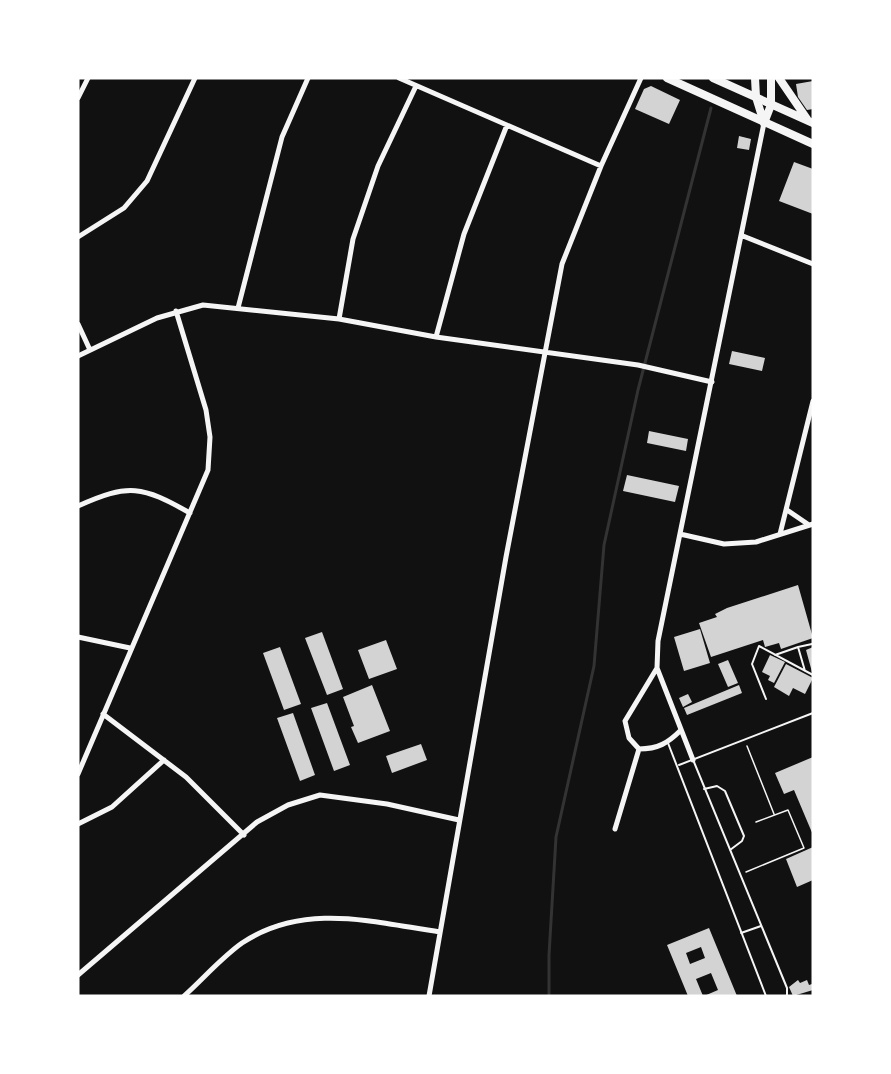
<svg xmlns="http://www.w3.org/2000/svg" width="891" height="1074" font-family="'Exo 2',sans-serif">
	<style>
		.lines { fill: none; stroke-linecap: round; stroke-linejoin: round }
		.stream { stroke: #333; stroke-width: 3 }
		.building { fill: #d3d3d3; fill-rule: evenodd }
		.path { stroke: #f5f5f5; stroke-width: 1.5 }
		.service { stroke: #f5f5f5; stroke-width: 2 }
		.minor { stroke: #f5f5f5; stroke-width: 5 }
		.secondary { stroke: #f5f5f5; stroke-width: 8 }
		.primary { stroke: #f5f5f5; stroke-width: 8 }
	</style>
	<rect width="100%" height="100%" fill="#111"/>
	<g class="lines">
		<path class="stream" d="M549,996V955L556,837L594,666L604,545L638,390L711,108"/>
	</g>
	<path class="building" d="M813,81V109L807,110L798,97L796,84Z
		M651,86L680,100L669,124L635,109L644,89Z
		M739,136L751,139L749,150L737,148Z
		M794,162L813,169V214L779,201Z
		M732,351L765,358L762,371L729,364Z
		M649,431L688,439L686,451L647,443Z
		M627,475L679,486L675,502L623,491Z
		M798,585L813,638L781,649L779,643L765,647L763,640L711,657L699,623L717,617L715,614L727,608Z
		M700,629L710,663L684,671L674,637Z
		M322,632L343,689L327,695L305,638Z
		M386,640L397,669L369,679L358,650Z
		M280,647L301,704L284,710L263,653Z
		M813,647V672H812L806,650Z
		M770,655L785,662L774,683L768,680L770,676L762,672Z
		M728,660L738,683L728,687L718,664Z
		M786,664L813,678L805,694L793,688L789,696L774,687Z
		M372,685L390,731L358,743L351,727L354,726L343,697Z
		M739,685L742,693L687,715L684,708Z
		M688,694L692,702L683,707L679,698Z
		M327,703L350,765L334,771L311,708Z
		M293,713L315,775L300,781L277,718Z
		M421,744L427,760L392,773L386,756Z
		M813,757V835L794,790L784,794L775,773Z
		M813,847V880L797,887L786,859Z
		M709,928L737,996H704L718,990L711,973L696,979L703,996H688L667,945ZM701,947L705,958L690,964L686,953Z
		M798,980L800,983L807,980L809,985L812,984L813,990L793,996L789,987Z"/>
	<g class="lines">
		<path class="path" d="M747,746L774,814
			M746,872L804,848L788,810L756,822"/>
		<path class="service" d="M775,655L798,647
			M805,671L798,647L812,644
			M766,699L752,664L759,646L813,675
			M668,743L766,996
			M694,762L787,988V996
			M679,765L813,713
			M704,789L717,786L725,791L744,836L742,841L730,850
			M741,933L761,926"/>
		<path class="minor" d="M399,78L601,166
			M78,98L88,78
			M743,236L813,264
			M78,237L124,208L147,181L195,78
			M238,308L282,137L308,78
			M339,319L353,239L378,166L416,86
			M78,324L90,350
			M436,337L464,234L507,125
			M78,356L157,318L203,305L339,319L436,337L638,365L712,382
			M78,506C129,483 142,486 190,513
			M787,510L809,525
			M680,534L724,544L756,542L813,524
			M780,534L813,401
			M78,637L130,648
			M657,668L625,721L629,738L639,749C658,749 668,743 681,730
			M103,714L186,777L244,835
			M693,760L657,668L658,641L764,123
			M78,774L208,470L210,437L206,410L176,311
			M78,824L112,807L164,760
			M615,829L639,749
			M78,975L257,822L288,805L320,795L387,804L459,820
			M184,996C203,979 221,958 242,943C304,902 372,922 440,932
			M429,996L506,557L562,264L601,166L641,78"/>
		<path class="secondary" d="M755,78L756,97L764,123
			M764,123L771,105V78"/>
		<path class="primary" d="M667,78L813,144
			M713,78L813,123
			M779,78L807,119"/>
	</g>
	<rect width="891" height="1074" fill="none" stroke="#ffffff" stroke-width="159"/>
</svg>
